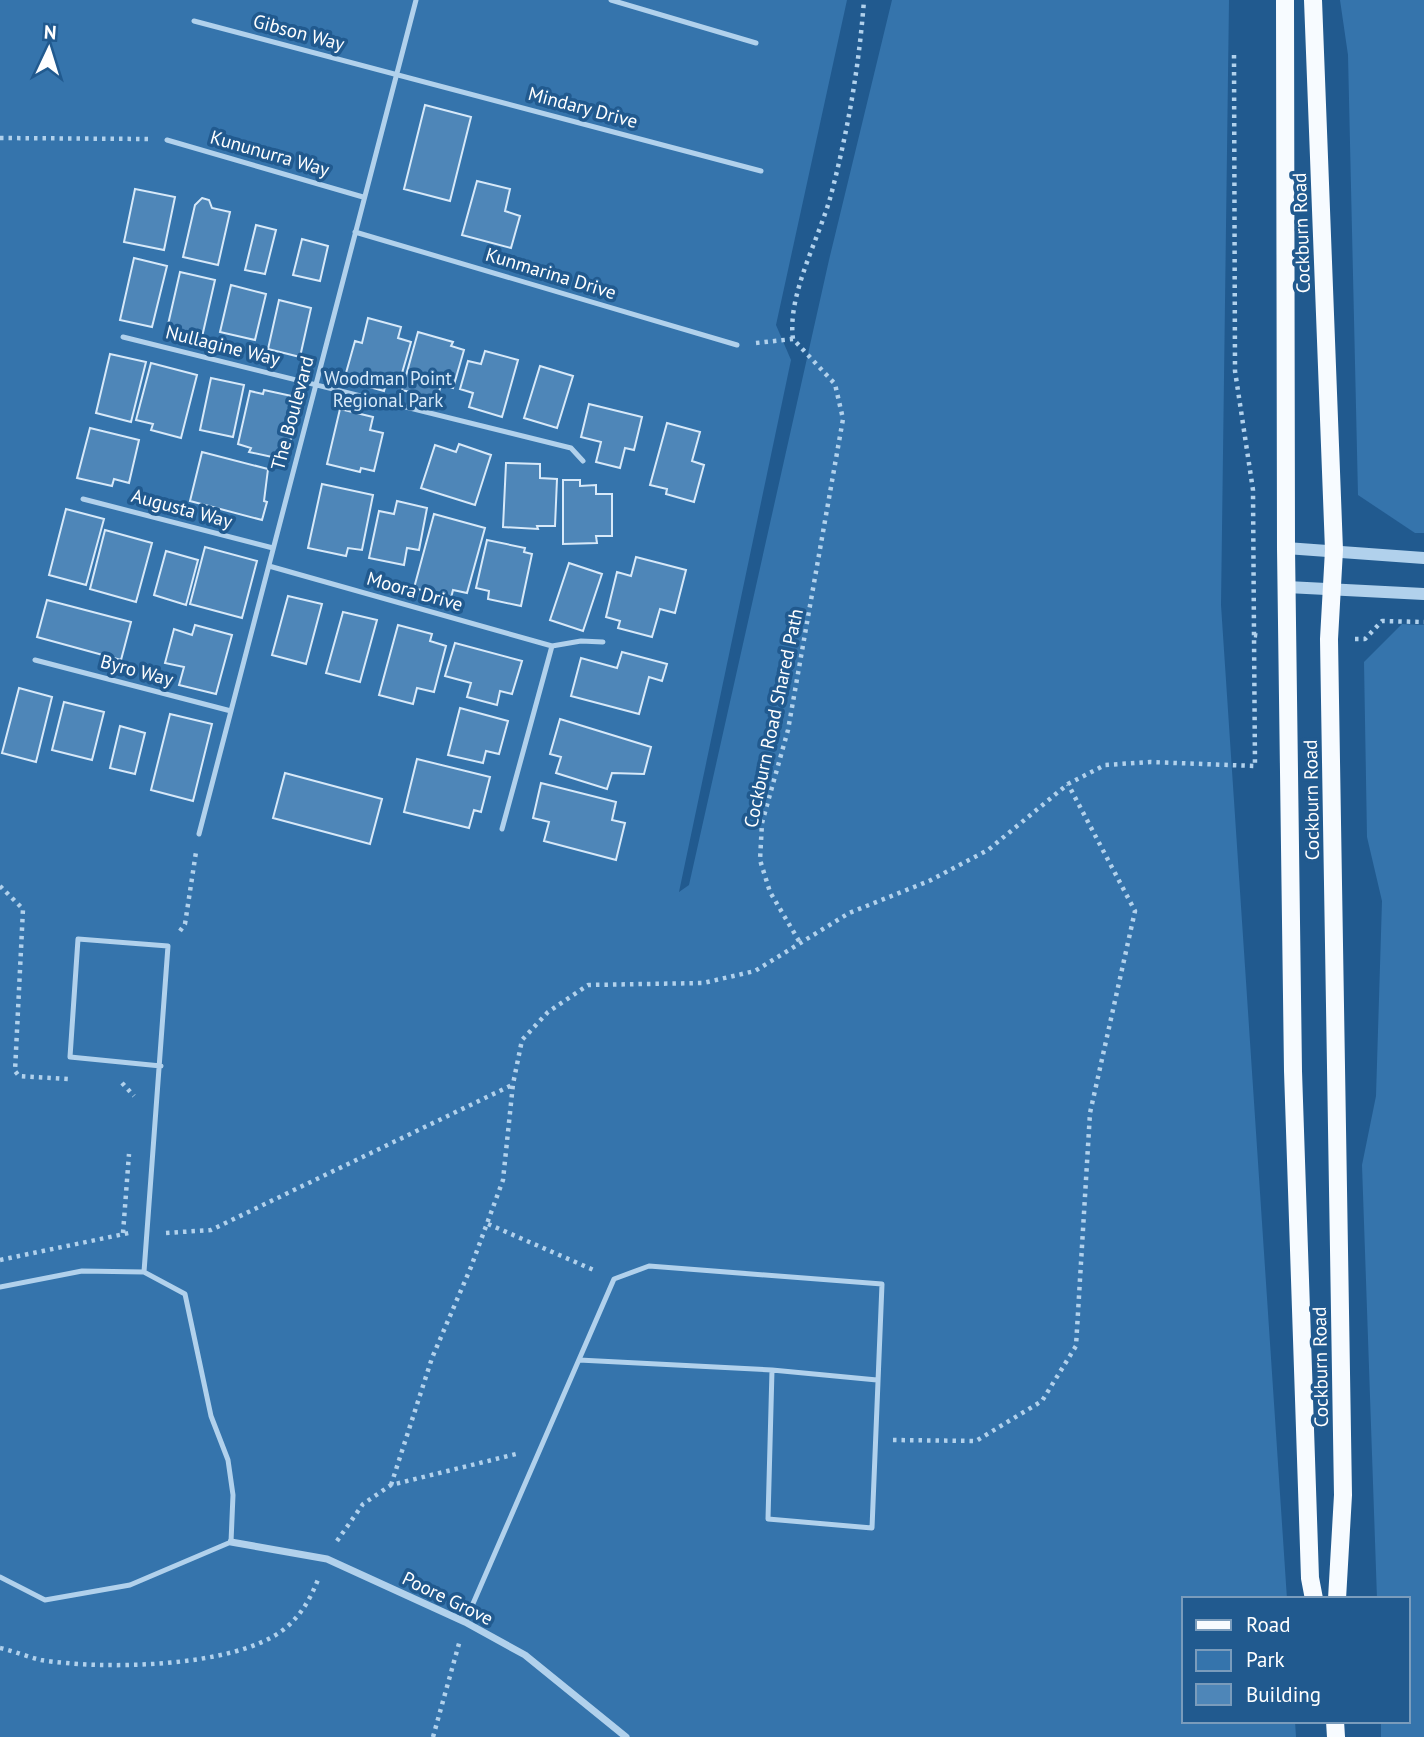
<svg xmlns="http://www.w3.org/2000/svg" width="1424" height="1737" font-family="'PT Sans',sans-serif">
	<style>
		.green { fill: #3574ac }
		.building { fill: #4e86b8; stroke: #d7e9f9; stroke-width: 2 }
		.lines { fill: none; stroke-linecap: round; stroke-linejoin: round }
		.path { stroke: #b1d1ec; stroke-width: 4.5; stroke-dasharray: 3.5 5; stroke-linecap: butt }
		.service { stroke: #b1d1ec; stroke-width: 5 }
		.minor { stroke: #b1d1ec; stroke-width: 7 }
		.tertiary { stroke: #b1d1ec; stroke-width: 12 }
		.primary { stroke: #f7fbff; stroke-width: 18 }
		.labels { text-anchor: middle; stroke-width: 7; stroke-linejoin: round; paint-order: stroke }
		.street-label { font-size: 19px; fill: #fff; stroke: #215a8f }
		.park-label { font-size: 19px; fill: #d7e9f9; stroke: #215a8f }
	</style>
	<rect width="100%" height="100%" fill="#215a8f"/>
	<path class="green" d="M0,0H847L776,325L791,360L679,892L689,885L829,260L892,0H1229L1221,605L1287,1599H1184V1721H1295L1296,1737H0Z
		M1340,0H1424V533H1415L1358,495L1348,55Z
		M1402,624L1424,625V1737H1381V1721H1408V1599H1377L1362,1165L1376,1096L1382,901L1367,837L1364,662Z"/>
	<path class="building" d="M425,105L471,117L450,201L404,189Z
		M477,181L510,189L505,211L520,216L511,248L462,235Z
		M135,189L175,197L164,250L124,242Z
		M202,198L209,200L212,208L230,212L218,265L183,257L195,205Z
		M256,225L276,230L265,274L245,270Z
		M302,239L328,246L320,281L293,275Z
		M134,258L167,266L152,327L120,320Z
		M180,272L215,280L202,337L167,329Z
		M231,285L266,294L255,340L220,332Z
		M279,300L311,308L300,357L268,349Z
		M368,318L401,327L398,338L411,342L398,387L386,383L384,391L344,380L355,341L362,343Z
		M418,332L453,342L451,346L464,350L453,388L441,385L437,399L402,390Z
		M485,351L518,360L502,417L469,407L473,393L460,389L468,361L481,364Z
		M110,354L146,362L131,422L96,413Z
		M151,363L197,375L181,438L151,430L153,424L136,420Z
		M540,366L573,376L557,428L524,418Z
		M211,378L244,385L233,437L200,430Z
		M264,390L301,398L286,460L249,452L251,448L238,444L250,391L263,394Z
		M589,404L642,417L634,450L625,448L620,468L596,462L601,442L581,437Z
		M340,409L373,417L370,430L383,433L374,471L361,468L360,472L327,464Z
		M667,423L700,432L692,461L704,465L694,502L666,494L667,489L650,485Z
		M90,428L139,440L129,483L114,479L112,486L77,478Z
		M459,444L491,455L475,505L421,488L435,445L456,452Z
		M202,452L268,469L264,501L267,502L262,520L190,501Z
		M506,463L540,464V478L557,479L555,526H537L538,529L503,527Z
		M563,480H580V486L596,485V494H612V536H596L597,543L563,544Z
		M322,484L373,495L362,550L348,548L346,556L308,548Z
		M397,501L427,508L419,550L407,548L404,565L369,558L379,511L394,514Z
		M66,509L104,519L86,585L49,575Z
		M434,514L485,528L467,593L453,590L451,598L414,588Z
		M105,530L152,543L136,602L90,589Z
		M487,540L525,548L524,552L532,554L521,606L488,599L489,591L476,588Z
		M205,547L257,561L242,618L190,604Z
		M166,551L198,560L186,605L154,595Z
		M636,557L686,570L675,613L660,609L652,637L618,628L620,621L606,617L617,572L631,576Z
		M569,563L602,574L583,631L550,620Z
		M288,596L322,604L306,664L272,655Z
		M47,600L131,622L121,660L37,637Z
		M343,612L377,620L360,682L326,673Z
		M195,625L232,635L216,694L179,685L184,667L165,663L174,629L192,635Z
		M398,625L432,634L430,641L446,646L434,692L417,688L413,704L379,695Z
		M455,643L522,661L512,694L500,691L497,705L467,697L471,683L445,676Z
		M622,652L667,664L662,681L649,677L639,714L571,696L581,658L617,668Z
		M19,688L52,697L36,762L2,753Z
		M64,702L104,712L92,760L52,750Z
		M460,708L508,721L499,754L486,751L483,763L448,755Z
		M170,714L212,724L193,801L151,790Z
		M560,719L651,747L644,774L612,773L607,789L556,773L561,757L550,754Z
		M120,726L145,733L135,774L110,768Z
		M417,759L490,777L481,812L474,810L469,828L404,812Z
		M285,773L382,799L370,844L273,818Z
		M541,783L616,802L612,820L625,823L616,860L544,841L549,822L533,818Z"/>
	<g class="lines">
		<path class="path" d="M1234,55L1235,371L1253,490L1254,635
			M0,138L149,139
			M756,343L793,339
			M1355,639H1365L1382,621L1424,622
			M0,886L23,909L15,1071L19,1076L68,1079
			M180,931L185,924L196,852
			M799,941L770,892L760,860L762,823L788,730L843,419L835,384L793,339C787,295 819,239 831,195C848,130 859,67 864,0
			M122,1083L134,1096
			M488,1224L596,1271
			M123,1233L129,1154
			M166,1233L211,1230L512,1085
			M0,1260L129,1233
			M893,1440L976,1441L1042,1401L1076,1346L1090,1113L1135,911L1068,784
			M391,1485L432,1358L471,1267L503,1180L513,1084L522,1040L548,1012L588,985L703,983L755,971L849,913L929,881L988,850L1068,784L1105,765L1150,762L1255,766L1254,635L1262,636
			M337,1541L363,1504L391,1485L516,1454
			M0,1648C14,1651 28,1657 41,1660C102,1670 233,1668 283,1630C301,1616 311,1598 319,1577
			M433,1737L460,1640"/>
		<path class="service" d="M611,0L756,43
			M194,21L761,171
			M167,140L363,197
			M355,232L737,345
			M123,337L571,448L583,461
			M83,499L273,548
			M269,566L552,646L502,829
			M552,646L581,641L603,642
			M35,660L231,711
			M199,834L416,0
			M144,1272L168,946L78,939L70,1057L161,1066
			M0,1287L82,1271L144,1272L185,1294L211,1416L228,1460L233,1495L231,1542L130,1585L45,1600L0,1577
			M772,1370L877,1380
			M465,1622L614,1279L649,1266L882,1284L872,1528L768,1519L772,1370L579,1360"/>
		<path class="minor" d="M231,1542L327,1559L465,1622L525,1655L626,1737"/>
		<path class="tertiary" d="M1286,548L1424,558
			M1287,587L1424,594"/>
		<path class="primary" d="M1285,0L1286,548L1293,1071L1310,1578L1314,1599
			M1313,0L1334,550L1329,639L1343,1495L1337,1599
			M1335,1721L1336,1737"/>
	</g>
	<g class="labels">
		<g class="street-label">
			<text transform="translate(299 32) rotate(15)" y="7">Gibson Way</text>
			<text transform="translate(583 107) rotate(15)" y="7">Mindary Drive</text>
			<text transform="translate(270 153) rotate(16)" y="7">Kununurra Way</text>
			<text transform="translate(1301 233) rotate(-92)" y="7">Cockburn Road</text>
			<text transform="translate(551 273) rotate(17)" y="7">Kunmarina Drive</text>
			<text transform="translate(223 345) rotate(14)" y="7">Nullagine Way</text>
			<text transform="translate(292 413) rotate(-75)" y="7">The Boulevard</text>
			<text transform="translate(182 508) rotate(15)" y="7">Augusta Way</text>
			<text transform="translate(415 591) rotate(16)" y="7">Moora Drive</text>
			<text transform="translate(137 670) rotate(15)" y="7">Byro Way</text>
			<text transform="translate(773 718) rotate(-78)" y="7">Cockburn Road Shared Path</text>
			<text transform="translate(1311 800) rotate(-91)" y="7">Cockburn Road</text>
			<text transform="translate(1320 1367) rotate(-91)" y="7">Cockburn Road</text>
			<text transform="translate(448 1598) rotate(26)" y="7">Poore Grove</text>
		</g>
		<g class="park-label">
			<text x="388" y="385">Woodman Point<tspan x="388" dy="22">Regional Park</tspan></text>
		</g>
	</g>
	<rect x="1182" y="1597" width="228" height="126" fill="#215a8f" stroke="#7a9cbc" stroke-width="2"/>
	<rect x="1196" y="1620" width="35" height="10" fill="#f7fbff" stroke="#7a9cbc" stroke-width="2"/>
	<text x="1246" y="1632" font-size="21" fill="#ffffff">Road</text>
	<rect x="1196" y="1650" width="35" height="21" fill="#3574ac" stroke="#7a9cbc" stroke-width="2"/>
	<text x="1246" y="1667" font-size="21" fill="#ffffff">Park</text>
	<rect x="1196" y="1684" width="35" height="21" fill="#4e86b8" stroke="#7a9cbc" stroke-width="2"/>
	<text x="1246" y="1702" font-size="21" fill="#ffffff">Building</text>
	<g transform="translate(49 49) rotate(4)" stroke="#215a8f" stroke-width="5" paint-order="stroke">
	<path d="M0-5L12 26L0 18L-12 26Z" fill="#ffffff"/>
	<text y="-10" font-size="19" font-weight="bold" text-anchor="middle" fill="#ffffff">N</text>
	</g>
</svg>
